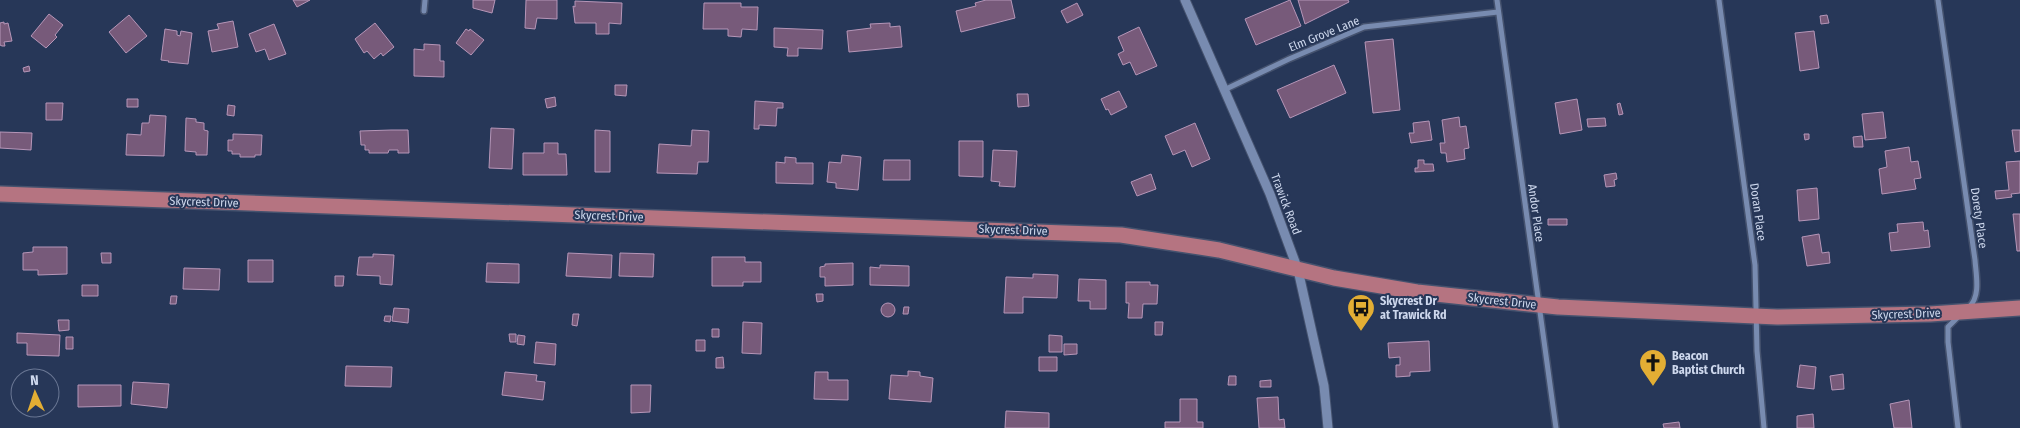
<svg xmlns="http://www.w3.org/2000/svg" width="2020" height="428" font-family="'Fira Sans Condensed',sans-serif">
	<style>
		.building { fill: #775a7a; stroke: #b696b8 }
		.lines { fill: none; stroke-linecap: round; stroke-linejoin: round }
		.minor-casing { stroke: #45526e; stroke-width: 8 }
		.tertiary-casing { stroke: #45526e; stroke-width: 11 }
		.primary-casing { stroke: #45526e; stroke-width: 18 }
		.minor { stroke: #788bb0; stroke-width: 5 }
		.tertiary { stroke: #788bb0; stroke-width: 9 }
		.primary { stroke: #b57481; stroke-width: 15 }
		.labels { text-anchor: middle; stroke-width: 4; stroke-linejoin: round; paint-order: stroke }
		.street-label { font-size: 12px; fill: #ced8ed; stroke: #273758 }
		.poi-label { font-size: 12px; font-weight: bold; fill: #ced8ed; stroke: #273758; text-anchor: start }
	</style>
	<rect width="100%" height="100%" fill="#273758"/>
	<path class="building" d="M293,0H310L297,7Z
		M473,0H495L492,13L473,8Z
		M526,0H557V19L537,18L535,29L525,28Z
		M986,0H1011L1015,18L961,32L956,11L976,6L975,3Z
		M1290,0L1301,26L1256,45L1245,19Z
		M1298,0H1348L1349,2L1305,24Z
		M575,1L622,3L621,24L609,23V34H596V23H575L573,6L575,7Z
		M704,3H741V7H758L757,30L742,29L741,37L728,36V29H703Z
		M1077,3L1083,15L1067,23L1061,11Z
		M49,14L63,25L55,35L57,37L46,48L31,36Z
		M129,15L147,36L126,53L109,32Z
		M1827,15L1829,23L1821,24L1820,16Z
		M233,21L238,47L212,52L208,31L219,29L217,24Z
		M4,22V24L8,23L12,41L4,42L5,46H2L0,45V23Z
		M375,23L394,47L383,56L381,53L374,59L367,51L364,53L355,39Z
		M890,23V27L900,26L902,47L849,52L847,31L871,28L870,24Z
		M274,24L286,54L269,60L265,49L256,52L249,34Z
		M1139,27L1157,66L1136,75L1130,62L1123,65L1118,54L1124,51L1118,37Z
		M774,28L823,30L822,49L798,48V56H787L788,48L774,47Z
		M165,29L177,31V35L180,36L181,31L192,33L188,64L168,62L169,61L161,60Z
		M466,29L469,31L470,29L484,40L471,55L456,43Z
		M1814,31L1819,68L1800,71L1795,33Z
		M1393,39L1400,110L1373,113L1365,42Z
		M424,44L440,45V61H444V77L414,76V49L424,50Z
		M1334,65L1346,93L1290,118L1277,90Z
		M29,66L30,71L24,72L23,68Z
		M615,85H627L626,96L615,95Z
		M1119,91L1127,107L1111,115L1108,109L1106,110L1101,99Z
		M1017,94H1028L1029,106L1018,107Z
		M555,97L556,106L547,108L545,99Z
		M127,99H138V107H127Z
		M1577,99L1582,130L1560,134L1555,103Z
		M755,101L783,103V108H777L776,126L759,125V129H754Z
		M46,103H63L62,120H46Z
		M1620,103L1623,114L1619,115L1617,104Z
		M228,105L235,106L234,116L227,115Z
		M1883,112L1886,138L1865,140L1862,114Z
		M150,115L166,116L164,156L126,155L127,134L141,135L142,123H149Z
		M1459,117L1460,127L1466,126L1469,148L1464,149L1465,159L1447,162L1446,153H1441L1440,143H1445L1442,120Z
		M186,118L196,119V122L204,123V130L208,131L207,155H196V152L185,151Z
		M1605,118L1606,126L1588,127L1587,119Z
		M1429,121L1432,140L1411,143L1409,133H1414L1413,123Z
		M1195,123L1210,159L1192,167L1185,150L1173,155L1165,136Z
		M491,128L514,129L512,169L489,168Z
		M391,130H408L409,153H398V150H389L388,153H369V150H365V145H361L360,131Z
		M595,130L610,131V172H595Z
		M692,130L709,131L708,162H698L697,174L657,173L659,144L691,146Z
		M2012,130H2020V151L2015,152Z
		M0,132L32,133L31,150L0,148Z
		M233,134L262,135L261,155H255V157H240V154H232V151H228V140H233Z
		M1804,134H1809V139L1805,140Z
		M1862,136L1863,147H1854L1853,137Z
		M959,141H983V177L959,176Z
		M544,143H558V154H566L567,175H523V153H544Z
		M1909,147L1911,162L1918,161L1921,178L1914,179L1916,189L1882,194L1879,169L1887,167L1885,151Z
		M993,150L1017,151L1015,187L999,186L1000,182L991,181Z
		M842,155L861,157L858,190L836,188V183L827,182L829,162L841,163Z
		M785,157L796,158V163H813V184L776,183V162L785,163Z
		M884,160H910V180H883Z
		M1418,160H1424V164H1433L1434,171L1415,172V168H1418Z
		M2020,161V193L2011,194L2012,197L1996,199L1995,191L2009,190L2006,162Z
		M1616,173L1617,179L1614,180L1615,186L1606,187L1604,175Z
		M1151,174L1156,189L1137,196L1131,182Z
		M1817,188L1819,219L1799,221L1797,190Z
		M2013,214H2020V251H2017Z
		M1548,219H1567V225H1548Z
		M1923,222L1924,231L1928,230L1930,247L1891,251L1889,233L1898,232L1897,224Z
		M1819,234L1822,253L1829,252L1830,263L1807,266L1802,237Z
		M33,247H67V274L38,275V270H23V253L33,252Z
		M101,253H111V263H102Z
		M568,253L612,255L611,278L566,276Z
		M620,253L654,254L653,277L619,276Z
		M373,254L394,255L392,285L380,284V276L357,275L359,257H373Z
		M712,257H745V262H761V282H743V286H712Z
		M248,260H273V282H248Z
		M487,263L519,264V283L486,282Z
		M853,263V285L825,286V277H820V267L825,266V264Z
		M880,265L909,266V286L870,285V267L880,268Z
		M184,268L220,269L219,290L183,289Z
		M1033,274L1058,275L1057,298L1023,297V313H1004L1006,277L1033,278Z
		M335,276H344L343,286H335Z
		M1079,279L1106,280V309H1090V301H1078Z
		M1126,282H1150V285H1158L1157,304H1143L1142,318H1128L1129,303H1126Z
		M82,285H98V296H82Z
		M816,294H823V301L817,302Z
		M171,296H177L176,304H170Z
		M881 310a7 7 0 1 1 14 0a7 7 0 1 1-14 0Z
		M904,307H909L908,314H903Z
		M394,308L409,309L408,323L392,321Z
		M573,314H579L577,326L572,325Z
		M385,316H391L390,322L384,321Z
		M58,320H69V330L59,331Z
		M743,322L762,323L761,354L742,353Z
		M1155,322H1163L1162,335H1155Z
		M712,329H719V337H712Z
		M17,333L60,335L59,356L27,355V343H17Z
		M509,334H516V342H510Z
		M518,335L525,336L524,345L517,344Z
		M1049,335L1062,336V352H1049Z
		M66,337H73V349H66Z
		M696,340H705V351H696Z
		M1429,341L1430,371L1410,372V376L1396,377V365H1400V357L1389,358L1388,343Z
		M536,342L556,344L555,365L534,363Z
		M1064,344H1077V354L1064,355Z
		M723,357L724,368H716V358Z
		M1039,357H1057V371H1039Z
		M1800,365L1816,367L1814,389L1797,387Z
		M346,366L392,367L391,387L345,386Z
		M908,371L920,372V376L933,378L931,402L889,399L891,375L908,376Z
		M505,372L537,375L536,381L545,382L543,400L502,395Z
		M815,372H828V380H848V400L814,399Z
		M1843,374L1844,389L1832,390L1830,376Z
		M1229,376H1236V385H1228Z
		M1271,380V387H1260V381Z
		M133,382L169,384L167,408L131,404Z
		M78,385H121V406L78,407Z
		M631,385H651L650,412L631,413Z
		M1278,397L1279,420L1284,419L1285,428H1259L1257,398Z
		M1180,399H1197V422H1203V428H1165V422H1180Z
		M1909,400L1912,428H1894L1890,404Z
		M1006,411L1049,413V428H1005Z
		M1813,414L1814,428H1797V416Z
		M1679,422L1680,428H1664L1663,424Z"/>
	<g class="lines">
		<defs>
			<path id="minor" d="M1497,0L1556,428
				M1719,0L1755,265L1757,351L1764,428
				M1938,0L1975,260C1976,275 1981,296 1969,307
				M424,11L425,0
				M1224,90L1289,59L1364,27L1498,12
				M1958,428L1948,342V327L1959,316"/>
			<path id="tertiary" d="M1185,0L1270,194L1298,270L1324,386L1328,428"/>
			<path id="primary" d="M0,194L1121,235L1219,250L1334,278L1417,292L1558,307L1777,317L1930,314L2020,308"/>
		</defs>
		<use href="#minor" class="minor-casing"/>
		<use href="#tertiary" class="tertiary-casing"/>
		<use href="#primary" class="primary-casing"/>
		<use href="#minor" class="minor"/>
		<use href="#tertiary" class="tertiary"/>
		<use href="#primary" class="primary"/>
	</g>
	<defs>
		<symbol id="bus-pin" viewBox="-11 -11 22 30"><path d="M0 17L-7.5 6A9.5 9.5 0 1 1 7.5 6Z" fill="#e3ae34" stroke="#273758"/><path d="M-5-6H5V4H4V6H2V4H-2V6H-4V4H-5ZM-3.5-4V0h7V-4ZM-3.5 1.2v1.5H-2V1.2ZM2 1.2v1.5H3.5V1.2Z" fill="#111"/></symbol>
		<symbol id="church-pin" viewBox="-11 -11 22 30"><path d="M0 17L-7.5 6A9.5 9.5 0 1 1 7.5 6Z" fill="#e3ae34" stroke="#273758"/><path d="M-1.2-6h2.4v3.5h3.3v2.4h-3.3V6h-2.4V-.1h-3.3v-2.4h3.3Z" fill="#111"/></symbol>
	</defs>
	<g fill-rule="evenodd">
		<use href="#bus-pin" x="1345" y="292" width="32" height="43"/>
		<use href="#church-pin" x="1637" y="347" width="32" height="43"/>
	</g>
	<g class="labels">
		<g class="street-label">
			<text transform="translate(1324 34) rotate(-22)" y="4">Elm Grove Lane</text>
			<text transform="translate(204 202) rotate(2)" y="4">Skycrest Drive</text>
			<text transform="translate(1286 204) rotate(69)" y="4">Trawick Road</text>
			<text transform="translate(1758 212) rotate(82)" y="4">Doran Place</text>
			<text transform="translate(1536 213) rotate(82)" y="4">Andor Place</text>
			<text transform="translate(609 216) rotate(2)" y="4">Skycrest Drive</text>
			<text transform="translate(1979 218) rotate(82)" y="4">Dorety Place</text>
			<text transform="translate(1013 230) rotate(2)" y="4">Skycrest Drive</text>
			<text transform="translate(1502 301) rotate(6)" y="4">Skycrest Drive</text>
			<text transform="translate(1906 314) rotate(-2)" y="4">Skycrest Drive</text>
		</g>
		<g class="poi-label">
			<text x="1380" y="305">Skycrest Dr<tspan x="1380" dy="14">at Trawick Rd</tspan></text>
			<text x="1672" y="360">Beacon<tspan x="1672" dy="14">Baptist Church</tspan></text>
		</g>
	</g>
	<g transform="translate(35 393) rotate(357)"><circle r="24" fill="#273758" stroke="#6a7794"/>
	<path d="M0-4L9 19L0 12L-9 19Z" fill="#e3ae34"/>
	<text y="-8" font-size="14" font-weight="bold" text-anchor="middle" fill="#ced8ed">N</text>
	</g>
</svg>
